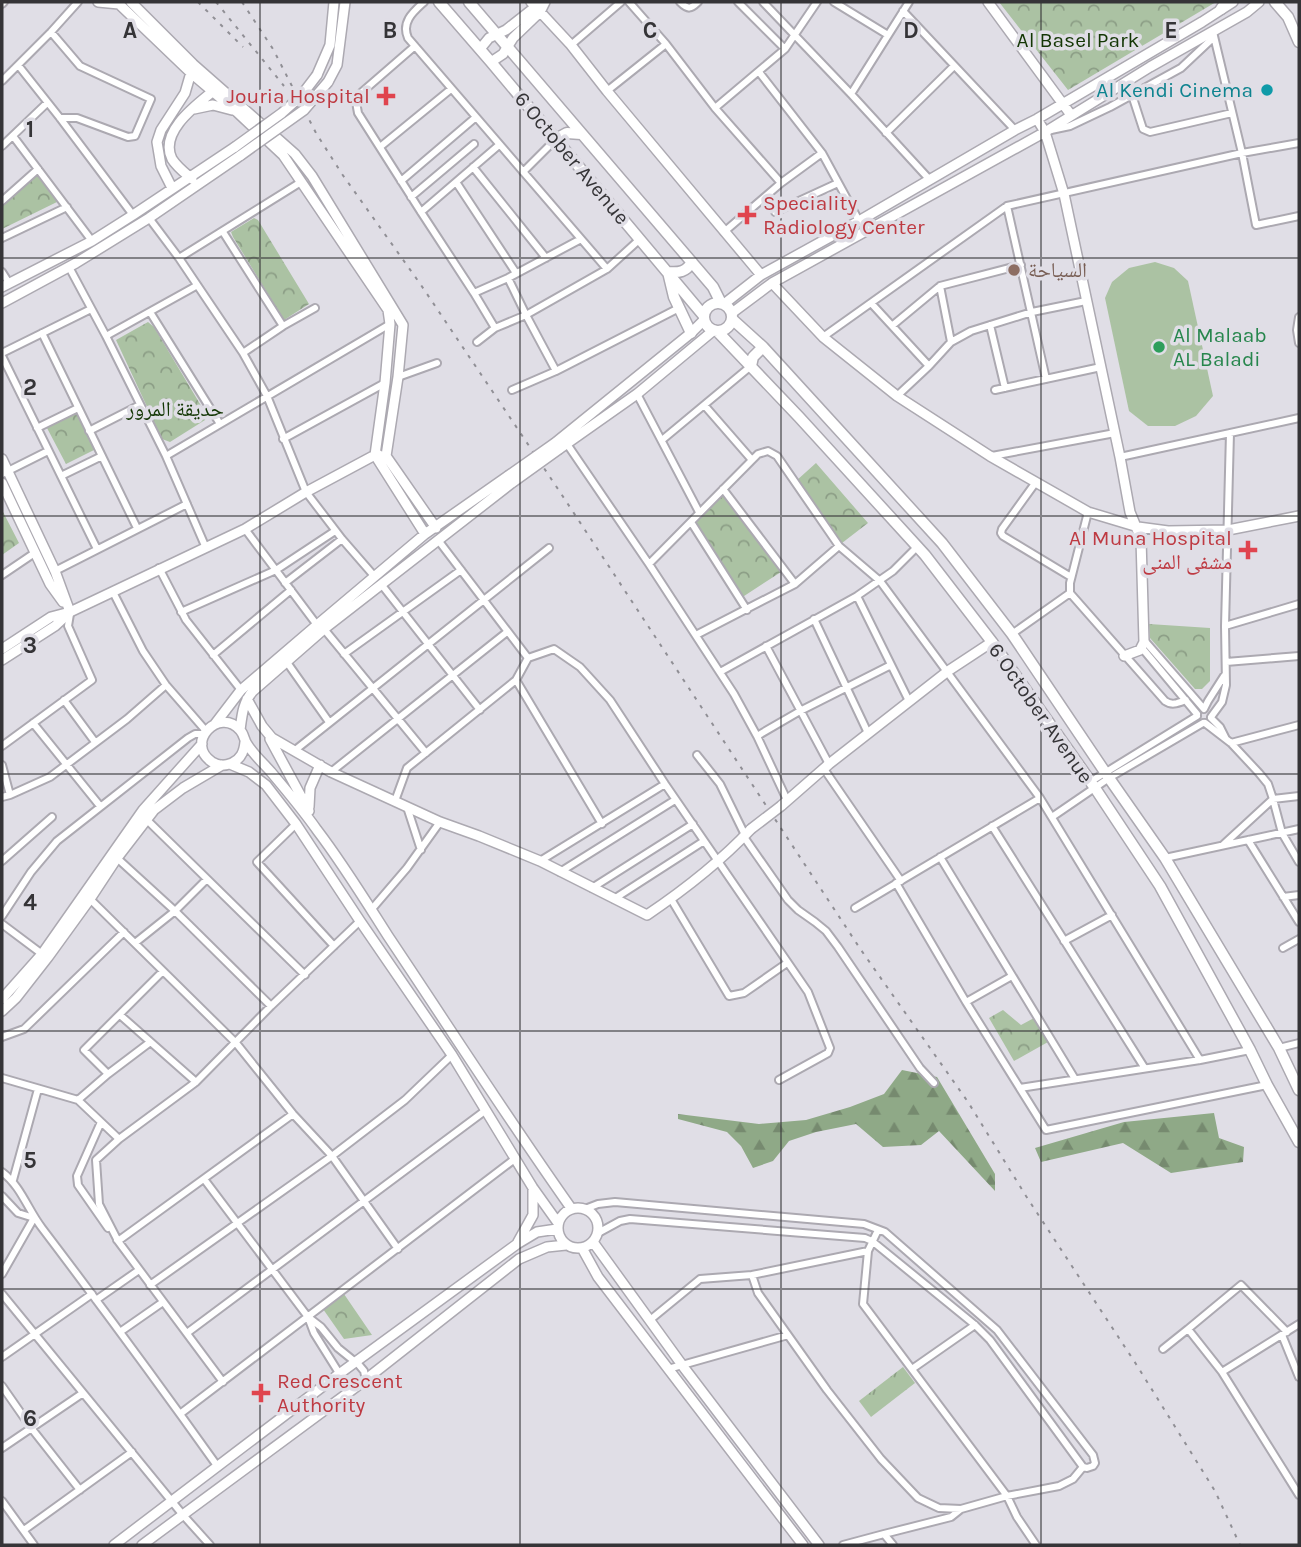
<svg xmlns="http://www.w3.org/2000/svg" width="1301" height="1547" font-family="Karla,'Noto Naskh Arabic',sans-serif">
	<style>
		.grass { fill: url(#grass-tufts) }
		.forest { fill: url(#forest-firs) }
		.park { fill: url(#park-crowns) }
		.pitch { fill: #abc2a3 }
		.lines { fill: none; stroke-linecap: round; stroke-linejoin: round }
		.street-casing { stroke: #aca9b1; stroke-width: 10 }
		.secondary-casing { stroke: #aca9b1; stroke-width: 12 }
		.primary-casing { stroke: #aca9b1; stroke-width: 13 }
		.street { stroke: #fff; stroke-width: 6 }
		.secondary { stroke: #fff; stroke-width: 9 }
		.primary { stroke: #fff; stroke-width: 10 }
		.rail { stroke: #908f95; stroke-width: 2; stroke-dasharray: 3.5 7; stroke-linecap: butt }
		.secondary-bridge-casing { stroke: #aca9b1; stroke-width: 12; stroke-linecap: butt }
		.secondary-bridge { stroke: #fff; stroke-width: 9 }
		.grid { fill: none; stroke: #353437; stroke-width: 2; stroke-opacity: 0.55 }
		.culture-dot { fill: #0f9aa8; stroke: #e0dee6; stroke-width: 2.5 }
		.health-dot { fill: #e0444e; stroke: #e0dee6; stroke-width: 2.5 }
		.education-dot { fill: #8d6e63; stroke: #e0dee6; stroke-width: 2.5 }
		.leisure-dot { fill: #2e9e5b; stroke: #e0dee6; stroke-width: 2.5 }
		.labels { text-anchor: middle; stroke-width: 7; stroke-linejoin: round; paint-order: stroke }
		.park-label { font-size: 21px; fill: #133604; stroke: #e0dee6 }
		.culture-label { font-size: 21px; fill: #0d838f; stroke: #e0dee6; text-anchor: end }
		.health-label { font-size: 21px; fill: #be3a42; stroke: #e0dee6; text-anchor: end }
		.street-label { font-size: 21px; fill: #353437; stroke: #e0dee6 }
		.education-label { font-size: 21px; fill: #785e54; stroke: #e0dee6; text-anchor: start }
		.leisure-label { font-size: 21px; fill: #27864d; stroke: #e0dee6; text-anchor: start }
		.grid-label { font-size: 23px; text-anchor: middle; font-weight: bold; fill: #353437; stroke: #e0dee6; stroke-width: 7; stroke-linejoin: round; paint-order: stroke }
	</style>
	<defs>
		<pattern id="grass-tufts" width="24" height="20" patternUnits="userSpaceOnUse" patternTransform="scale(1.75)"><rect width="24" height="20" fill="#abc2a3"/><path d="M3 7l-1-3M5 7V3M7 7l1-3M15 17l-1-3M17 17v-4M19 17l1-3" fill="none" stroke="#8c9e86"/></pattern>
		<pattern id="forest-firs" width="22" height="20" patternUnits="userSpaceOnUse" patternTransform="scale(1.75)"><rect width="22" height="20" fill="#8fa987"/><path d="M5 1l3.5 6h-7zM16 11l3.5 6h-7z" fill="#768a6f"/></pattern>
		<pattern id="park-crowns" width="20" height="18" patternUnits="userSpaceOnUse" patternTransform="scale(1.75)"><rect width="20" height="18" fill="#abc2a3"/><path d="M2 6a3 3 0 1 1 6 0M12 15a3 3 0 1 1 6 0" fill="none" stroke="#8c9e86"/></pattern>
	</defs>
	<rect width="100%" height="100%" fill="#e0dee6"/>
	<path class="grass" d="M903,1367L915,1383L871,1417L859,1401Z"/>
	<path class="forest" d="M902,1070L937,1077L995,1174V1191L939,1131L921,1145L883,1147L856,1124L816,1132L789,1141L773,1161L753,1168L741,1146L727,1132L678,1119V1114L759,1124L806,1120L850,1107L884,1094Z
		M1214,1113L1219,1138L1244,1147L1243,1162L1171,1173L1123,1143L1041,1162L1035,1148L1124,1122Z"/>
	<path class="park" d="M999,2H1216L1068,90Z
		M38,173L59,201L2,229V204Z
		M254,218L258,220L309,304L284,320L233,237L231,232Z
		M148,322L154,327L206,414L205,420L170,442L162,439L116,340Z
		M77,413L96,449L66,464L47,428Z
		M816,463L868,523L842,543L796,481Z
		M723,495L781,572L741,598L693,523Z
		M2,510L19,543L2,555Z
		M1149,624L1210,628V681L1202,689H1195L1150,638Z
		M1003,1010L1021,1025L1034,1018L1048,1042L1014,1061L989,1018Z
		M344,1294L372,1335L344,1339L323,1309Z"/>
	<path class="pitch" d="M1155,262L1174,268L1188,281L1213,396L1196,416L1175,426H1148L1129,411L1105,298L1112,282L1129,268Z"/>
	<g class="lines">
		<defs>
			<path id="street" d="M424,2C413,12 401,22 408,38L607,269
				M629,2L666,44L715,108L781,183
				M680,2C688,10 691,9 698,2
				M738,2L785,49
				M763,2L851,94L929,179
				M834,2L888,35
				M2,4L4,2
				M903,11L1015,130
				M51,32L80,66L151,99L135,136L128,137L77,118H60
				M1213,32L1242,153L1256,225L1299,216
				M571,45L621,2
				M415,46L362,92L356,102L358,113L421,212L474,293L495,328
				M18,65L60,118L133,215
				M759,72L822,153L859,221
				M2,81L51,32L78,2
				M607,91L666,44
				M851,94L909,2
				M1132,95L1143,129L1150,132L1232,113
				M715,108L785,49L817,2
				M1051,130L1070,126L1110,107L1181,68L1214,37
				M886,133L954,66
				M13,136L92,241
				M2,146L47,103
				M380,147L451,89
				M473,167L546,258
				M523,172L556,139
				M401,181L476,117
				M456,182L516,273
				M411,197L474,144
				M2,201L38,169
				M1007,206L1046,379
				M421,212L499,145
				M775,212L838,183
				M149,218L179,258L243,353L267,396L306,492L342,539L375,577
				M223,232L283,326
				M724,232L781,183L822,153
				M2,238L67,207
				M179,258L301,182
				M69,267L106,336L166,456L206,548
				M2,272L9,283
				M508,278L526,315L556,371
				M940,286L951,342
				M474,293L508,278L581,239
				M871,303L929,366
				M150,312L220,424
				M1299,317L1297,330L1299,343
				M893,325L940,286L1021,265
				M990,325L1005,388
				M42,333L137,528
				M106,336L196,286
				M823,337L1007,206L1242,153L1299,143
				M477,342L495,328L526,315L607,269L640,239
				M2,353L91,309
				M243,353L283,326L315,308
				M2,356L97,549
				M398,377L437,363
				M512,390L556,371L679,308
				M995,390L1101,367
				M637,394L699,512
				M897,396L929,366L951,342L971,331L1032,312L1086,301
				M705,406L752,460
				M37,428L78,408
				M89,431L140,405
				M283,439L385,383
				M662,440L751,366
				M567,444L649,564L734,694L757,736L787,800
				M166,456L390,324
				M992,456L1115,433
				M1120,457L1299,418
				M2,474L48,451
				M61,476L102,456
				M1036,482L1002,529L1001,533L1003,536L1071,577
				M723,489L795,584
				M1088,512L1070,583V593L1165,701C1172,706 1178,703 1186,700
				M691,522L747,610
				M245,529L317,625
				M438,540L528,658
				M649,564L758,454L768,451L777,456L839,546L880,581L1040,798L1200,1060
				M159,568L186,620L241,690
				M55,571L187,504
				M2,575L36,552
				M285,583L342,539
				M381,584L480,710
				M113,592L143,651L166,685L206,731
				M857,596L909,701
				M181,612L276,570L335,531
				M814,619L868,733
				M1225,626L1299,604
				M324,629L426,753
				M1012,634L1070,593
				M696,635L795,584L839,546
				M1144,640L1204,709
				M766,646L829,764
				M1142,648L1197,714
				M344,654L461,570
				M213,655L291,590
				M286,661L329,722
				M1226,662L1299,656
				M720,672L857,596L893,571L917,547
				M516,680L602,824
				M64,700L95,742
				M1204,709L1208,701L1224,676
				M1211,717L1222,702L1226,685L1225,626L1230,433
				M1211,718L1220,727L1226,739
				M33,723L100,806
				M1205,723L1231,743L1259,773L1268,784L1273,799L1223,845
				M757,736L800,711L891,665
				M1231,743L1299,725
				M2,746L92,680L68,626L70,614
				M294,751L549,548
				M697,755L720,784L745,835
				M2,765L10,795L2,797
				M824,769L901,881
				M331,772L507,632
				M1090,782L1197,716
				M10,795L50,777L127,719L166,685
				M1299,796L1273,799L1282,833L1299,862
				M395,801L407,768L516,680L528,658L554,649L580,667L610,700L665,784L808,992L830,1048L828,1053L779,1080
				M407,807L421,850
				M1052,817L1109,778L1203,723
				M146,819L305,975
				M296,824L257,862L334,946
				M992,826L1144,1067
				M744,837L788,900L798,910L815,922L826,931L838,947L920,1068L934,1083
				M1248,840L1299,922
				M940,857L1075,1079
				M117,858L175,911L271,1006
				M1165,858L1299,829
				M2,861L52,817
				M540,861L665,784
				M560,872L675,800
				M896,883L966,1002L1046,1130L1267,1085
				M592,888L693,824
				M1283,897L1299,895
				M90,899L236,1043L293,1114L332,1156L398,1249
				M614,899L704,841
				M671,899L729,996L744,993L787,963
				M855,908L1040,798
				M371,910L407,868L440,822
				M2,916L31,872L57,841L188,738L195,734H204
				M2,924L42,954
				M1064,941L1112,915
				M135,943L175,911L207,879
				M1283,948L1299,939
				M966,1002L1012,976
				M120,1015L196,1082
				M2,1037L24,1029L124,932
				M1279,1048L1299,1043
				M108,1074L84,1050L163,971
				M2,1078L78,1100
				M1020,1088L1200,1060L1250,1050
				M101,1122L77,1176L78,1185L108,1228
				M119,1139L78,1100L108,1074L149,1043
				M2,1172C21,1186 28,1210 42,1228C102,1307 161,1387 218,1467
				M204,1179L308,1317L321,1327L338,1348L359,1365L364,1371L366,1380
				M13,1180L38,1089
				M2,1196L18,1213L34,1218
				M585,1209L598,1204L615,1202L864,1224L885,1232L997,1330L1093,1455L1095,1463L1093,1466L1087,1468L1083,1467L1073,1479L1059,1486L1007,1496L961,1509L939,1508L918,1498L881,1459L827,1390L758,1293L752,1275L868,1251L878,1230
				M598,1233L620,1221L630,1219L865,1238L872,1241L975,1325L990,1340L1083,1467
				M117,1240L118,1241L293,1114
				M868,1251L863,1304L1007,1496L1017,1517L1036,1545
				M2,1274L34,1218
				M150,1285L332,1156L405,1100L452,1055
				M2,1294L183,1515L210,1545
				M96,1300L139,1270
				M308,1317L314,1333L344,1381L350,1385L357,1386
				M650,1320L700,1279L752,1275
				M1299,1324L1222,1372L1299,1495
				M120,1332L163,1302
				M187,1333L486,1110
				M1282,1335L1299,1377
				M1163,1349L1188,1329
				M2,1357L92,1294
				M668,1369L788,1335
				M912,1369L975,1325
				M1222,1372L1188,1329L1241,1285L1287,1332
				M223,1382L118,1241L99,1204L96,1160L119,1139L196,1082L271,1006L360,921
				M2,1386L32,1429L80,1490
				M180,1414L516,1158
				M2,1448L83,1393
				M2,1501L34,1545
				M24,1530L132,1452
				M884,1534L951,1517L961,1509
				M843,1545L884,1534L893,1545"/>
			<path id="secondary" d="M98,2L119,4L191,73L237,112L283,155L388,310L390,324L385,383L375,455L425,534
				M131,2L193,64L295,154L312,176L403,325L398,377L386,456L436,528
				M531,2L571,45L607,91L761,275
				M988,2L1071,115
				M480,49L489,38L506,30L539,4
				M491,62L503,54L513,38L540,12L545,2
				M317,75L330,45L334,2
				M328,82L337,65L345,2
				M194,109L213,105L232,110
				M1037,119L1045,132L1064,194L1120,457L1130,512L1141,539L1144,642L1140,650L1124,656
				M192,179C185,173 177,167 172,159C158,131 199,103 217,88
				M172,188L161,166L157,142L161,130L185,93L192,69
				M772,283L823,337L897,396L990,456L1088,512L1138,527L1168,531L1228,530L1299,516
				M2,287L92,241L133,215L235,147
				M2,303L76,263L149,218L241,155
				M724,304L761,275L859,221L1015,130L1037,119L1202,22L1233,2
				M732,313L772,283L1045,132L1150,67L1247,12L1259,2
				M555,443L691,333L704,320
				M559,449L637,394L714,330
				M2,459L55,571L70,612
				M2,483L50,584L63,602
				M2,649L51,617L70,612L245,529L306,492L375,455H379
				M2,660L55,626L69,613
				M247,699L262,726L272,738L331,772L440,822L479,836L540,861L647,915C684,890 720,862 751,829
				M215,724L241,690L317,625L425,534L508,476
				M240,730C242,715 243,702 253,691L324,629L513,482
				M270,739L309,811
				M245,742C244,752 241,759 232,763C225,766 218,766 212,762C184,743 219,706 240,730C244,734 244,740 247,744C253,754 263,763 271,772C287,791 303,810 317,830C343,864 365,900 388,936C449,1027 508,1119 571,1208
				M230,764L249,772L266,785L296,824L360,921L452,1055L533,1188L558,1223
				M781,806L829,764L948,671L992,642
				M309,807L310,788L320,765
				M2,999L42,954L143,810L202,744
				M2,1011L16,998L48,957L90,899L117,858L154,810L183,788L222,765
				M558 1228a20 20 0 1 1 40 0a20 20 0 1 1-40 0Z
				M518,1242L533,1215V1188
				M593,1242L685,1369L819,1545
				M582,1248L598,1277L803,1545
				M114,1545L339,1374L517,1244L537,1232L557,1229
				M142,1545L360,1384L519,1259L547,1247L566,1245"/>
			<path id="primary" d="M439,2L491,62L704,316
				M469,2L713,287L721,303
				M1275,2L1288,17L1299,42
				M1221,9L1226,2
				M556,139L567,133L581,134
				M704 317a14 14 0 1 1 28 0a14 14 0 1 1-28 0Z
				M732,319L763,347L942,543L1012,634L1109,778L1165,858L1279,1048L1299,1090
				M717,331L799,417L925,555L992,642L1095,788L1160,886L1250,1050L1267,1085L1299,1142
				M691,333L674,297L668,272C679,273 686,272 692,262
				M751,366L753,357L763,347"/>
		</defs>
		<use href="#street" class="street-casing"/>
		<use href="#secondary" class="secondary-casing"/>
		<use href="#primary" class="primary-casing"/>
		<use href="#street" class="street"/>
		<use href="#secondary" class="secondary"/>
		<use href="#primary" class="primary"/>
		<path class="rail" d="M198,2L243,47
			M216,2L284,86
			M242,2L273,49L316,133L342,174L421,285L560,492L861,950L968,1102L1026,1196L1136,1364L1215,1491L1240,1545"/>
		<defs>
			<path id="secondary-bridge" d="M235,147L282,113L301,96L317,75
				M241,155L304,110L328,82
				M508,476L555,443
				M513,482L559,449
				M751,829L781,806"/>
		</defs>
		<use href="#secondary-bridge" class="secondary-bridge-casing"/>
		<use href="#secondary-bridge" class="secondary-bridge"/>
	</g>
	<path class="grid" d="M260,2V1545M520,2V1545M781,2V1545M1041,2V1545M2,258H1299M2,516H1299M2,774H1299M2,1031H1299M2,1289H1299"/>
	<circle class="culture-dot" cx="1267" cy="90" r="7"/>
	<g class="health-dot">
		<path d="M382.5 85.5h7v7h7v7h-7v7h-7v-7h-7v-7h7z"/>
		<path d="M743.5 204.5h7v7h7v7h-7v7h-7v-7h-7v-7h7z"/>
		<path d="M1244.5 539.5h7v7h7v7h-7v7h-7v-7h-7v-7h7z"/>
		<path d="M257.5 1382.5h7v7h7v7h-7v7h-7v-7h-7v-7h7z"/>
	</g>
	<circle class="education-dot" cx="1014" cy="270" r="7"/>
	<circle class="leisure-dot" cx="1159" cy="347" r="7"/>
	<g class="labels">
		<g class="park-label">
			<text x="1078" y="47">Al Basel Park</text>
			<text x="175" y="416">حديقة المرور</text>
		</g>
		<g class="culture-label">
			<text x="1253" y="97">Al Kendi Cinema</text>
		</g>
		<g class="health-label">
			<text x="370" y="103">Jouria Hospital</text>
			<text x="763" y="210" text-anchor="start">Speciality<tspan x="763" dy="24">Radiology Center</tspan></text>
			<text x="1232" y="545">Al Muna Hospital<tspan x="1232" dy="24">مشفى المنى</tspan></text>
			<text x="277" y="1388" text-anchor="start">Red Crescent<tspan x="277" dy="24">Authority</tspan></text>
		</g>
		<g class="street-label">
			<text transform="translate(572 158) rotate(50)" y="7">6 October Avenue</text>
			<text transform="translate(1041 713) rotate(55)" y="7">6 October Avenue</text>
		</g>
		<g class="education-label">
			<text x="1028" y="277">السياحة</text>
		</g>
		<g class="leisure-label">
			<text x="1173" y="342">Al Malaab<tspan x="1173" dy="24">AL Baladi</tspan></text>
		</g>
	</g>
	<g class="grid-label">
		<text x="130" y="38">A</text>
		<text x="390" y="38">B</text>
		<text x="650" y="38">C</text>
		<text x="911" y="38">D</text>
		<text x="1171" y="38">E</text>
		<text x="30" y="137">1</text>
		<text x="30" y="395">2</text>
		<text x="30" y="653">3</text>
		<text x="30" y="910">4</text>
		<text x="30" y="1168">5</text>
		<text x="30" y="1426">6</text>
	</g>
	<rect width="1301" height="1547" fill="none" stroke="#353437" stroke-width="7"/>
</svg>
